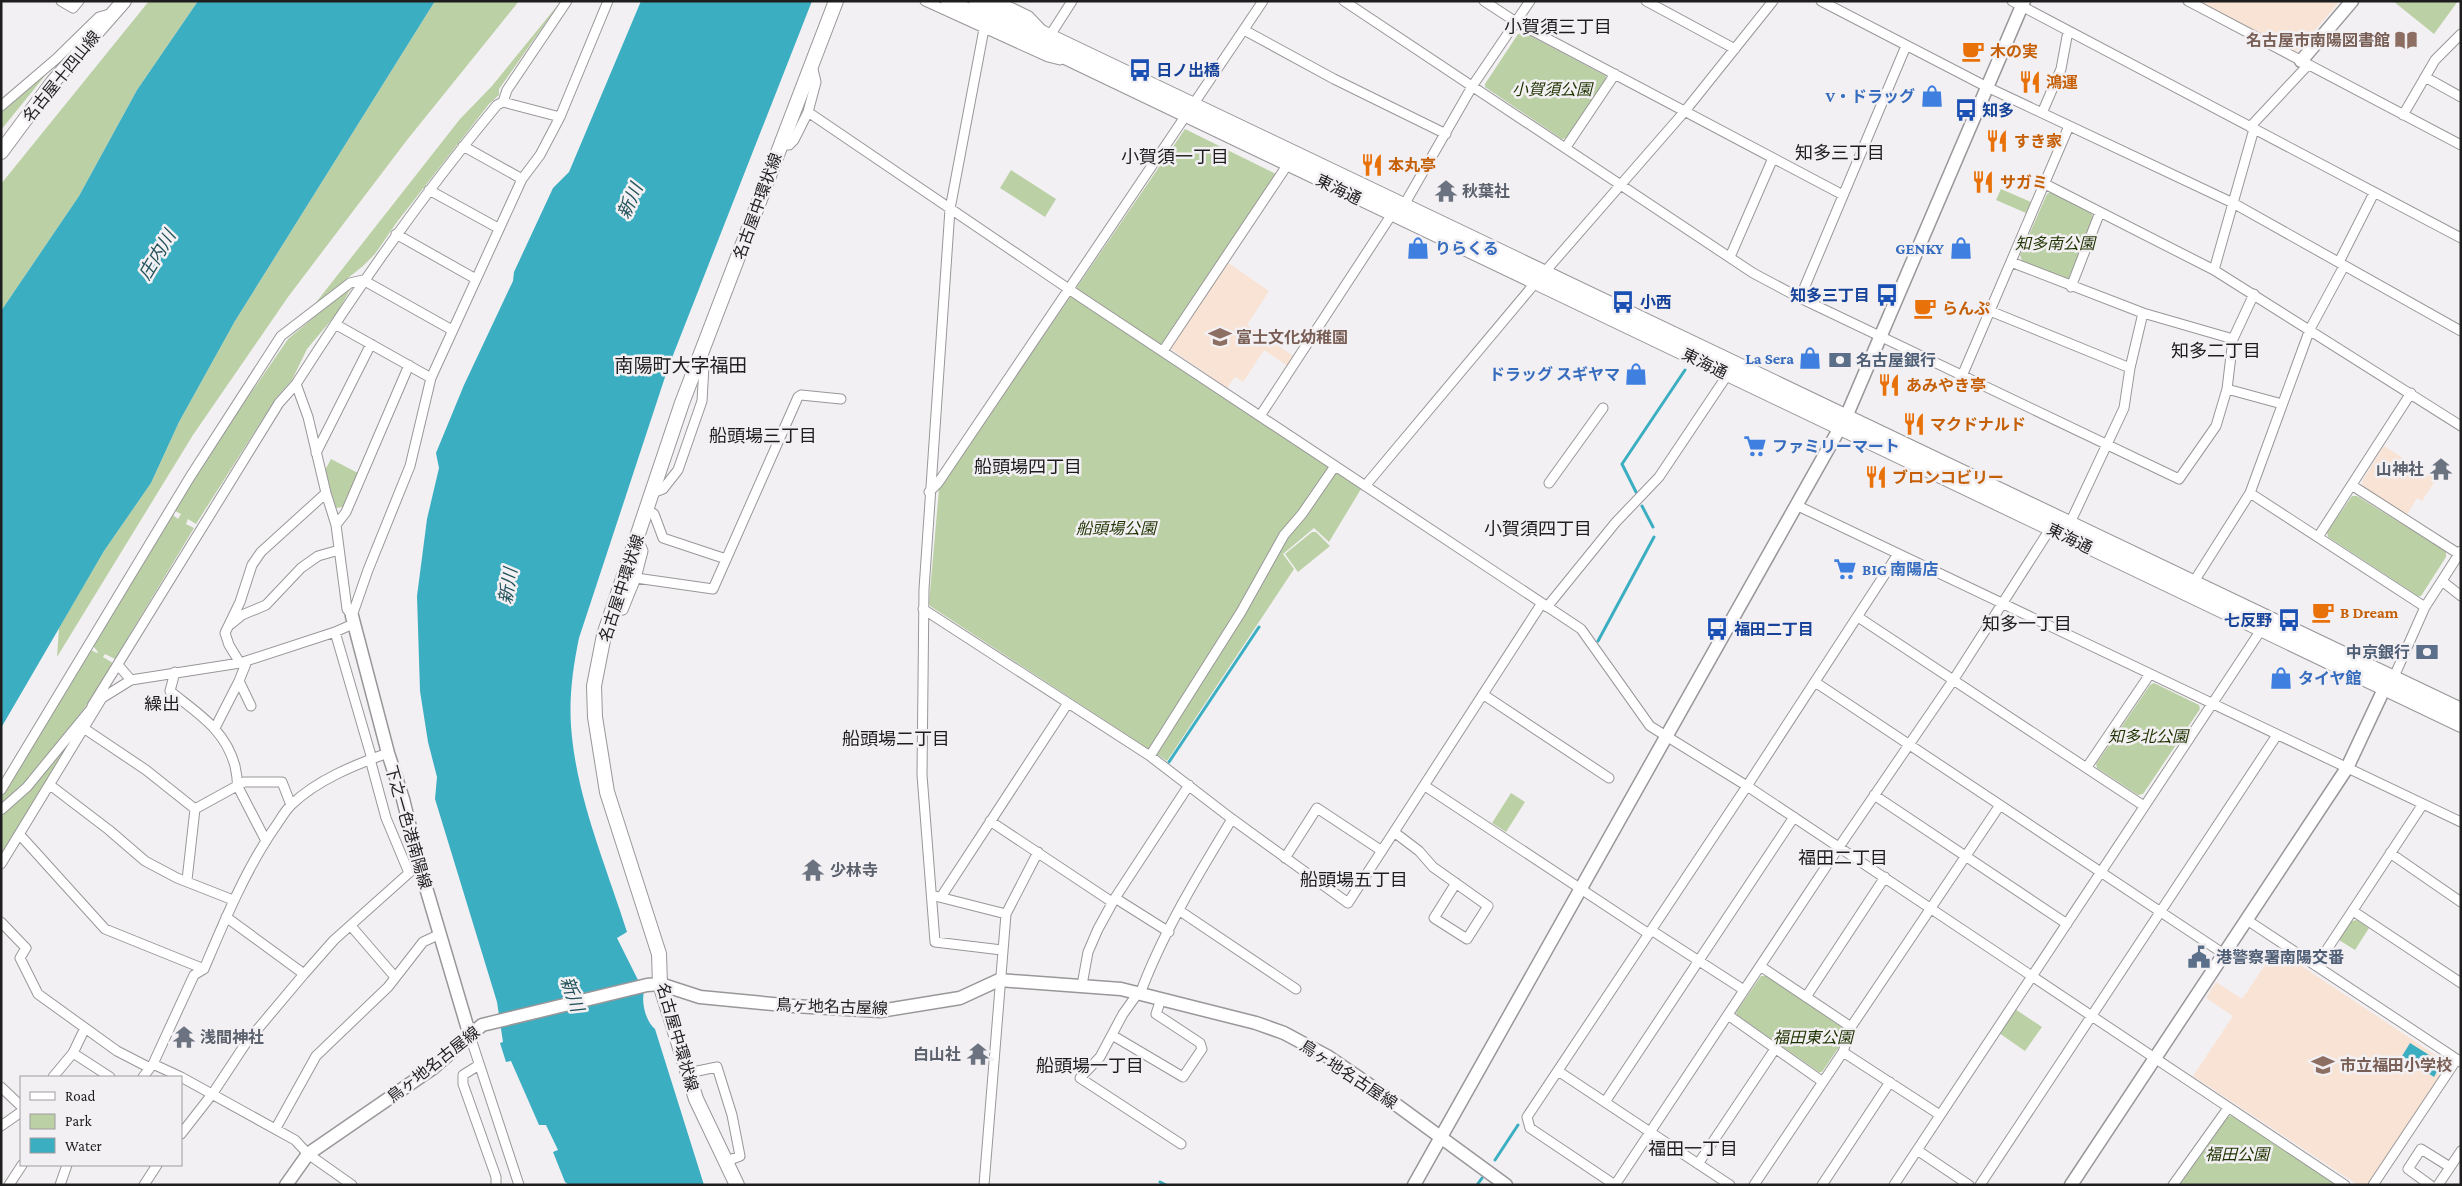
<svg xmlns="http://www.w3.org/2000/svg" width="2462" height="1186" font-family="'Crimson Pro','Noto Sans JP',serif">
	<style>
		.education { fill: #f8e3d5 }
		.green { fill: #bbd1a5 }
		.water { fill: #3caec2 }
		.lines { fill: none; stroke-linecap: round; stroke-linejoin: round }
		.stream { stroke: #3caec2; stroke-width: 3 }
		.street-casing { stroke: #999799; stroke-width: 11 }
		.secondary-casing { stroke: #999799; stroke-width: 15 }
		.primary-casing { stroke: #999799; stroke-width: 16 }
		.street { stroke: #fff; stroke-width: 9 }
		.secondary { stroke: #fff; stroke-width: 12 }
		.primary { stroke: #fff; stroke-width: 14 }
		.labels { text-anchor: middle; stroke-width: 5; stroke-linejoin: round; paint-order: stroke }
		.education-label { font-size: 16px; font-weight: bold; fill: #785e54; stroke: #f3f0f3; text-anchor: start }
		.food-label { font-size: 16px; font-weight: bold; fill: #c56008; stroke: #f3f0f3; text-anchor: start }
		.transit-label { font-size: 16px; font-weight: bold; fill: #164399; stroke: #f3f0f3; text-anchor: start }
		.street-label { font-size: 16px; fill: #1f1e1f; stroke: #f3f0f3 }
		.park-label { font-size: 16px; font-style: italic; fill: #1f3300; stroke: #f3f0f3 }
		.shop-label { font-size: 16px; font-weight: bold; fill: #366cbe; stroke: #f3f0f3; text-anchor: end }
		.worship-label { font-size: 16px; font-weight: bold; fill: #5b616d; stroke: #f3f0f3; text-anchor: start }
		.service-label { font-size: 16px; font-weight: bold; fill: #4e5e75; stroke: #f3f0f3; text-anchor: start }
		.neighbourhood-label { font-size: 18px; fill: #1f1e1f; stroke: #f3f0f3 }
		.water-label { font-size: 18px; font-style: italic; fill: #22525b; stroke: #f3f0f3 }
		.quarter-label { font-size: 19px; fill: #1f1e1f; stroke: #f3f0f3 }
	</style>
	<rect width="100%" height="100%" fill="#f3f0f3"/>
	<path class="education" d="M2194,1H2340L2298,50L2291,53Z
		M1227,262L1269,291L1247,325L1295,357L1289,367L1264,350L1243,382L1235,377L1227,388L1169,348Z
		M2384,446L2436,479L2422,501L2417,498L2407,515L2363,487L2362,481Z
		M2276,949L2446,1062L2447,1067L2369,1185H2358L2193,1076L2233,1016L2206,998L2216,982L2242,999Z"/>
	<path class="green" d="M149,1H198L137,90L79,196L1,311V184Z
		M435,1H519L407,140L288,297L193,435L57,657L59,628L104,551L151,483L179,422L235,321Z
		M561,1L499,89V95L489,104L397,222L375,254L363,266L314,305L460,119L492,86Z
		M2393,1H2458L2434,34Z
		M1525,33L1606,76L1607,81L1567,138L1562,139L1485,87V84L1518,34Z
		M51,65L52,67L1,130V111Z
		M1185,129L1276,174L1164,346L1160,356L1361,489L1329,542L1314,528L1283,554L1294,569L1167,761L930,606L929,603L939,489Z
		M1011,170L1056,199L1045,217L1000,188Z
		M2001,189L2031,202L2026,213L1996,200Z
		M2051,192L2092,214L2093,219L2071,277L2067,279L2022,261L2020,255L2047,194Z
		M350,287L351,288L337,313L307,349L292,380L276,398L196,524L188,519L186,524L194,528L115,659L105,654L103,657L113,663C82,716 45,765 1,807V798L91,650L97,653L98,652L93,646L173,515L178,519L181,514L175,511L222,435L288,339Z
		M331,459L358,473L343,507L336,508L325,470Z
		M2352,496H2357L2446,551V557L2421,596H2418L2328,537L2327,532Z
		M1312,532H1316L1330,546L1298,572L1285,554Z
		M2154,683L2199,705L2200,709L2143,794L2138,795L2097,768L2096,764L2150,685Z
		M84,721L1,856V817Z
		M1511,793L1525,802L1506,832L1492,823Z
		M2357,920L2369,928L2355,950L2339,940L2351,921Z
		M1761,976H1767L1844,1027L1846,1032L1839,1047L1822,1072H1819L1737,1015L1736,1012Z
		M2015,1009L2042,1027L2025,1051L1999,1033Z
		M2232,1115L2338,1185H2178L2227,1117Z"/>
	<path class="water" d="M198,1H435L235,321L179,422L151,483L104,551L1,728V311L79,196L137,90Z
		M641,1H812L668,368L579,638C573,667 569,696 571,726C576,797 606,865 627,932L617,938L644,992C641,1002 646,1022 655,1029L704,1185H569L565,1182L553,1152L558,1150L546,1125H539L511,1061L506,1062L500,1043L503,1042L497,1002L435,799L437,777L428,742L420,691L417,596L427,519L439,468L436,453L464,385L513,281L514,272L553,188L569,172Z
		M2410,1043L2442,1063L2434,1077L2402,1056Z"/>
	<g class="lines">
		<path class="stream" d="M1636,492L1622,464L1685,370
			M1642,506L1653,527
			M1598,641L1654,537
			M1169,762L1259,627
			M1495,1160L1518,1125
			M1160,1182L1166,1185
			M1477,1185L1482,1178"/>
		<defs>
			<path id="street" d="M61,1L73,8L79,1
				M925,1L1048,57L1060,60
				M998,1L1029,16L1049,37L1072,1
				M1344,1L1753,273L1800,298L2179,479L2216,426L2227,389L2233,339L2143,313L2011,262
				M1484,1L1516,22L1843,195
				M1646,1L1735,49
				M1821,1L1987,87L2233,203L2461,331
				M2012,1L2461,238
				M2188,1L2461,145
				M984,29L950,209L924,589L922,775L935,942L1002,950
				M1244,30L1334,79L1446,134
				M812,65L816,82L808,112L1079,296L1581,629L1650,726L1747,786L2345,1185
				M2425,77L2461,97
				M503,102L507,90L567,1
				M1,106L56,59L99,17L113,13
				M2042,113L2061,69L2068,31
				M2403,115L2435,60L2461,34
				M2250,127L2308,65
				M779,145H789L794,140L808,112
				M463,146L522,179
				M1566,147L1615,74
				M2045,184L2214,270L2461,426
				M429,190L498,228
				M1404,205L1473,85L1530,1
				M396,234L474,278
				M1730,257L1773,158
				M2339,262L2374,193
				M2214,270L2254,129
				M2071,287L2100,212
				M1800,298L1906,46
				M1990,311L2130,368
				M335,324L431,378
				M2233,339L2254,294
				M1163,351L1288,164
				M1962,376L2069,126
				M296,384L308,417L326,493L336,525L347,609L352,616
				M2227,389L2282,404
				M1260,416L1392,214
				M316,453L371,344
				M1549,483L1603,408
				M1365,486L1536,282L1685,111L1773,1
				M2353,486L2459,554
				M929,492L938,483L1263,1
				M652,493L663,489L678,470L702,401L704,366L697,363
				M2250,493L2425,607
				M1796,505L2461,822
				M646,509L654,514L663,538L726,559
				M2070,523L2124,408L2130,368L2143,313
				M336,525L346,512L409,365
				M2318,537L2411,393
				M636,578L643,551L637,536
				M2442,581L2461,596
				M2193,583L2250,493L2310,329L2344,266
				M1547,607L1616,522L1659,477L1728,374
				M923,609L1150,756L1232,819L1348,903L1542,603
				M612,613L623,610L636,578L713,589L798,397L801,395L841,399
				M352,616L368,570L410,466L431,378L522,179L540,155L560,117L608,1
				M1858,617L2144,806
				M231,624L242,615L266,605L301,568L318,556L339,550
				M335,632L372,759
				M240,663L229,645L225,633L240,602L252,565L261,552L326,493
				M118,665L131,680
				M175,672L170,691C198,714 225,729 235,766C236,773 238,778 237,785L266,841
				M2393,679L2425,607L2461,551
				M239,681L251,706
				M1815,682L2224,954
				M1484,695L1609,778
				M92,706L279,403L296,384C358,287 423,194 497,105L503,102L560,117
				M215,728L239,681L247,661
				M85,729L146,770L195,809
				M1150,756L1241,612L1284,535L1302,514L1335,466
				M370,759L386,818L409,873
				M2087,767L2150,674
				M50,785L109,830L145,861L177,878L233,900
				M1425,786L1649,934
				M1,790L190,477L281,336L350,283L363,280L452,330
				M1874,795L2067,924
				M1,810L27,787L95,704
				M990,821L1112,902
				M1394,832L1419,851L1433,867L1488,906L1467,939L1434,918L1456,883
				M20,835L105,929L204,969
				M2390,853L2461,902
				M1285,858L1317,808L1382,851
				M1,864L102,698L131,680L240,663L335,632L353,624
				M187,880L195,809L244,782H282L291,805
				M935,896L1006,914
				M941,897L1068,703
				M1115,898L1169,932
				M1180,911L1296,989
				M2353,911L2461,983
				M226,917L304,974
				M2247,920L2461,1062
				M1,922L26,948L20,958L38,994L117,1051L150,1068
				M351,926L395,977
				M1651,930L1744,990
				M1760,966L1851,1027
				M2316,966L2423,804
				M1082,985L1088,952L1098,929L1115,898L1189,785
				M1138,993L1123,1014L1100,1057L1080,1078L1181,1144
				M1140,994C1162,934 1199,873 1232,819
				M1806,997L1885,877
				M1728,1015L1823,1082
				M1112,1035L1183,1077L1202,1049L1200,1043L1156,1014L1161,999
				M470,1036L519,1185
				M1843,1052L1940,1115
				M73,1053L110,1077
				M153,1064L181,1077
				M479,1065L463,1075V1084L496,1177V1185
				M1558,1071L1730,1185
				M688,1073L717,1067L732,1115L740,1156L727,1161
				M53,1077L73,1053L85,1028
				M143,1077L153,1064L194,975L204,969C224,922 244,873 273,830C279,822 284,812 291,805C317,780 354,765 388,753
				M181,1077L295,1140L308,1154L352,1185
				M1,1087L21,1106
				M1605,1102L1794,817
				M1,1126L21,1112
				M276,1128L316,1056L388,987L423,942L440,934
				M181,1134L213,1093L246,1043L304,974L334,940L419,864
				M1917,1150L1969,1185
				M1698,1164L1775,1049
				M9,1185L22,1165
				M60,1185L67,1165
				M144,1185L157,1165
				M984,1185L1006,914L1038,852
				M1615,1185L1530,1128L1527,1117L1747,786L1898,554
				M1615,1185L1839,847L1954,679L2050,529
				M1754,1185L1843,1052L1851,1027L2000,805
				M1822,1185L1890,1082
				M1894,1185L2261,630
				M1980,1185L2277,735
				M2173,1185L2228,1108
				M2373,1185L2457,1059
				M2430,1185L2408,1169L2421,1149L2450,1167
				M2438,1185L2461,1151"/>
			<path id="secondary" d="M2301,61L2352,1
				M352,616L388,753L403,799L419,864L470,1036
				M286,1185L308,1154L433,1068L482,1025L647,985L660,984L700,997L794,1006L880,1011L960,998L999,980L1121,989L1256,1023L1284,1033L1327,1056L1368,1084L1506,1185
				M1414,1185L1846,417L2024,1
				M2071,1185L2347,768L2384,689L2391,681"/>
			<path id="primary" d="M948,1L2461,725
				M976,1L2461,710
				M1,152L53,82L124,1
				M737,1185L696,1099L660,984L659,954L607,792L595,717L594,686L604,635L682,403L836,1"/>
		</defs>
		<use href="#street" class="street-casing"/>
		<use href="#secondary" class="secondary-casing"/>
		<use href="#primary" class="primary-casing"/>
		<use href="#street" class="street"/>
		<use href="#secondary" class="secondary"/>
		<use href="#primary" class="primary"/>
	</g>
	<defs>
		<symbol id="library-bare" viewBox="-9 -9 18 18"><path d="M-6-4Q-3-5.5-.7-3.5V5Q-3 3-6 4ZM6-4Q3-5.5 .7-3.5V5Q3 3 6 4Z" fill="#8d6e63" stroke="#f3f0f3" stroke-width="2.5" paint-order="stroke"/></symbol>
		<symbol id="cafe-bare" viewBox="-9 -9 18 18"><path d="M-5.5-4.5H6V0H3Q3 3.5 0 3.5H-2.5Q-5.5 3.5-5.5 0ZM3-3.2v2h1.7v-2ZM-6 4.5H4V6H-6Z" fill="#e8710a" stroke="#f3f0f3" stroke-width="2.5" paint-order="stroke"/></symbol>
		<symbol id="bus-bare" viewBox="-9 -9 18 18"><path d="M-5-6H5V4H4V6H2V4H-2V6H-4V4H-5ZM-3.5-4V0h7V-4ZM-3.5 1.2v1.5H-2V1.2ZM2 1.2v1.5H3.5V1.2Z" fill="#1a4fb4" stroke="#f3f0f3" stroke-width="2.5" paint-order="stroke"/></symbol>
		<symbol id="restaurant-bare" viewBox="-9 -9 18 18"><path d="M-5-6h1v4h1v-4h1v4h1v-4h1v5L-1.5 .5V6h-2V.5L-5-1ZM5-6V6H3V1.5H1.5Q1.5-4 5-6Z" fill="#e8710a" stroke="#f3f0f3" stroke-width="2.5" paint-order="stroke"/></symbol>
		<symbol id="shop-bare" viewBox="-9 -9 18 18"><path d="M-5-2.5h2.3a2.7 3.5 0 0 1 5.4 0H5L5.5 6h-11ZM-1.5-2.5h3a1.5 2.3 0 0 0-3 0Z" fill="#3f7fe0" stroke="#f3f0f3" stroke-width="2.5" paint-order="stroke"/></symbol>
		<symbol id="temple-bare" viewBox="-9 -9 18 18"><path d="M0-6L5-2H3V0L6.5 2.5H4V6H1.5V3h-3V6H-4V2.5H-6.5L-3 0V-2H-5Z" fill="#6b7280" stroke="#f3f0f3" stroke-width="2.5" paint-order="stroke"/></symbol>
		<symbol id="school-bare" viewBox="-9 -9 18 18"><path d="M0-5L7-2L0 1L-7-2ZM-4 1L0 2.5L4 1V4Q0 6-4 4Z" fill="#8d6e63" stroke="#f3f0f3" stroke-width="2.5" paint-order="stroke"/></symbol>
		<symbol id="bank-bare" viewBox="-9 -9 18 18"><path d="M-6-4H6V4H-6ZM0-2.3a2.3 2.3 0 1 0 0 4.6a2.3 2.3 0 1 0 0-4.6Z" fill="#5c6f8a" stroke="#f3f0f3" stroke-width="2.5" paint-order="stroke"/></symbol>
		<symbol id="supermarket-bare" viewBox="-9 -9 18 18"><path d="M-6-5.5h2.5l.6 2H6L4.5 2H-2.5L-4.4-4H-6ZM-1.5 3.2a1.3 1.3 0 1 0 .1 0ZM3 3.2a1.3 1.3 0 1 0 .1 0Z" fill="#3f7fe0" stroke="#f3f0f3" stroke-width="2.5" paint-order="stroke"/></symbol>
		<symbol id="civic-bare" viewBox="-9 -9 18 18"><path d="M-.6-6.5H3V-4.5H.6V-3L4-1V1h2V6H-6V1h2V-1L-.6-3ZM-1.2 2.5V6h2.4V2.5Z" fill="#5c6f8a" stroke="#f3f0f3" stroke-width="2.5" paint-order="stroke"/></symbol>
	</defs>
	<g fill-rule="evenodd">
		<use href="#library-bare" x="2390" y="24" width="32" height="32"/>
		<use href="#cafe-bare" x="1957" y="35" width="32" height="32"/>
		<use href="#bus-bare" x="1124" y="54" width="32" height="32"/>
		<use href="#restaurant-bare" x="2014" y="66" width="32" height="32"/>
		<use href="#shop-bare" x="1916" y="80" width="32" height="32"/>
		<use href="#bus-bare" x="1950" y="94" width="32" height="32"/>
		<use href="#restaurant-bare" x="1981" y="125" width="32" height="32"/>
		<use href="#restaurant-bare" x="1356" y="149" width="32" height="32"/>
		<use href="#restaurant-bare" x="1967" y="166" width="32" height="32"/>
		<use href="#temple-bare" x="1430" y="175" width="32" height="32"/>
		<use href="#shop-bare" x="1402" y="232" width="32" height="32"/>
		<use href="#shop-bare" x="1945" y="232" width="32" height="32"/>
		<use href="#bus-bare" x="1871" y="279" width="32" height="32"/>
		<use href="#bus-bare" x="1607" y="286" width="32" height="32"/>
		<use href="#cafe-bare" x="1909" y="292" width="32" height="32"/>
		<use href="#school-bare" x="1204" y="321" width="32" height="32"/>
		<use href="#shop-bare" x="1794" y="342" width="32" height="32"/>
		<use href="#bank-bare" x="1824" y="344" width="32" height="32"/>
		<use href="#shop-bare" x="1620" y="358" width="32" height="32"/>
		<use href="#restaurant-bare" x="1873" y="369" width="32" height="32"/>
		<use href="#restaurant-bare" x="1898" y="408" width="32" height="32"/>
		<use href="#supermarket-bare" x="1739" y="430" width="32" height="32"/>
		<use href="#temple-bare" x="2425" y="453" width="32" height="32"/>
		<use href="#restaurant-bare" x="1860" y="461" width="32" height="32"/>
		<use href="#supermarket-bare" x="1829" y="553" width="32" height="32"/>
		<use href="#cafe-bare" x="2307" y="596" width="32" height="32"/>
		<use href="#bus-bare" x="2273" y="604" width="32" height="32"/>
		<use href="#bus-bare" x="1701" y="613" width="32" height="32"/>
		<use href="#bank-bare" x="2411" y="636" width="32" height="32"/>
		<use href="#shop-bare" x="2265" y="662" width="32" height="32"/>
		<use href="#temple-bare" x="797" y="854" width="32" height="32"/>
		<use href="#civic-bare" x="2183" y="941" width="32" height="32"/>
		<use href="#temple-bare" x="168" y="1021" width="32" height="32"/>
		<use href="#temple-bare" x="962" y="1038" width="32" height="32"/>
		<use href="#school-bare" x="2307" y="1049" width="32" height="32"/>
	</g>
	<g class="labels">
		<g class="education-label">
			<text x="2390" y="46" text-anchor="end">名古屋市南陽図書館</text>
			<text x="1236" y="343">富士文化幼稚園</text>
			<text x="2340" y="1071">市立福田小学校</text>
		</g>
		<g class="food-label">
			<text x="1990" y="57">木の実</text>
			<text x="2046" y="88">鴻運</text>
			<text x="2014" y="147">すき家</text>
			<text x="1388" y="171">本丸亭</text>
			<text x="2000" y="188">サガミ</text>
			<text x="1942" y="314">らんぷ</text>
			<text x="1906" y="391">あみやき亭</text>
			<text x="1930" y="430">マクドナルド</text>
			<text x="1892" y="483">ブロンコビリー</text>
			<text x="2340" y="618">B Dream</text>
		</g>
		<g class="transit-label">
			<text x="1156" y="76">日ノ出橋</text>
			<text x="1982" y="116">知多</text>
			<text x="1870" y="301" text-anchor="end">知多三丁目</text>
			<text x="1640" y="308">小西</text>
			<text x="2272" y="626" text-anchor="end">七反野</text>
			<text x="1734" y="635">福田二丁目</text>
		</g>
		<g class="street-label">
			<text transform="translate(61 76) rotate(-51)" y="6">名古屋十四山線</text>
			<text transform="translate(1339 189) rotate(26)" y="6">東海通</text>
			<text transform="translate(757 206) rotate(-70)" y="6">名古屋中環状線</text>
			<text transform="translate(1705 363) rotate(26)" y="6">東海通</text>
			<text transform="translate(2070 538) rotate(26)" y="6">東海通</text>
			<text transform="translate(621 588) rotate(-72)" y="6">名古屋中環状線</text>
			<text transform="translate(409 827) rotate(74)" y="6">下之一色港南陽線</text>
			<text transform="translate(832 1006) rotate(2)" y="6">鳥ヶ地名古屋線</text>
			<text transform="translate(678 1037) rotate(74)" y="6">名古屋中環状線</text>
			<text transform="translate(433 1064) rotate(-38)" y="6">鳥ヶ地名古屋線</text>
			<text transform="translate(1349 1074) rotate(33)" y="6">鳥ヶ地名古屋線</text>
		</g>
		<g class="park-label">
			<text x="1552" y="95">小賀須公園</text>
			<text x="2055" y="249">知多南公園</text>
			<text x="1116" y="534">船頭場公園</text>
			<text x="2148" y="742">知多北公園</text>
			<text x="1813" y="1043">福田東公園</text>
			<text x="2237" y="1160">福田公園</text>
		</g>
		<g class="shop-label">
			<text x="1915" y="102">V・ドラッグ</text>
			<text x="1435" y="254" text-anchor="start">りらくる</text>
			<text x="1944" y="254">GENKY</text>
			<text x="1794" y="364">La Sera</text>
			<text x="1620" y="380">ドラッグ スギヤマ</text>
			<text x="1772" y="452" text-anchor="start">ファミリーマート</text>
			<text x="1862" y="575" text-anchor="start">BIG 南陽店</text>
			<text x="2298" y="684" text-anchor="start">タイヤ館</text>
		</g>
		<g class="worship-label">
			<text x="1462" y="197">秋葉社</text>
			<text x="2424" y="475" text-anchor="end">山神社</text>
			<text x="830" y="876">少林寺</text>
			<text x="200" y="1043">浅間神社</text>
			<text x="961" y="1060" text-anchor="end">白山社</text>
		</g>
		<g class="service-label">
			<text x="1856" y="366">名古屋銀行</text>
			<text x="2410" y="658" text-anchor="end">中京銀行</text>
			<text x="2216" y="963">港警察署南陽交番</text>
		</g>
		<g class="neighbourhood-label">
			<text x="1558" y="33">小賀須三丁目</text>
			<text x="1840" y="159">知多三丁目</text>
			<text x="1175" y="163">小賀須一丁目</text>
			<text x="2216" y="357">知多二丁目</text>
			<text x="763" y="442">船頭場三丁目</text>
			<text x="1028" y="473">船頭場四丁目</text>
			<text x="1538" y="535">小賀須四丁目</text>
			<text x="2027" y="630">知多一丁目</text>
			<text x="162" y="710">繰出</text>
			<text x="896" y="745">船頭場二丁目</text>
			<text x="1843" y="864">福田二丁目</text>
			<text x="1354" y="886">船頭場五丁目</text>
			<text x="1090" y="1072">船頭場一丁目</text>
			<text x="1693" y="1155">福田一丁目</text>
		</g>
		<g class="water-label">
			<text transform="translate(630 201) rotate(-66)" y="6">新川</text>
			<text transform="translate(157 255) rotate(-59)" y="6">庄内川</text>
			<text transform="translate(508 586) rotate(-81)" y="6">新川</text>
			<text transform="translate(572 994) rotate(70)" y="6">新川</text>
		</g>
		<g class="quarter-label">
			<text x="681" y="372">南陽町大字福田</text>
		</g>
	</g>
	<rect width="2462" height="1186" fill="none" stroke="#1f1e1f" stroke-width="5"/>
	<rect x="20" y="1076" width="162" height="90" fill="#f3f0f3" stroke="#9e9c9e"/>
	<rect x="30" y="1092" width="25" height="8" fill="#ffffff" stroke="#9e9c9e"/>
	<text x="65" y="1101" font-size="15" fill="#1f1e1f">Road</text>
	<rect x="30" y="1114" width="25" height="15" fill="#bbd1a5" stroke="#9e9c9e"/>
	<text x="65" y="1126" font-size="15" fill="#1f1e1f">Park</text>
	<rect x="30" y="1138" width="25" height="15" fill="#3caec2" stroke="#9e9c9e"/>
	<text x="65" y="1151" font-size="15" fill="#1f1e1f">Water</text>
</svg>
